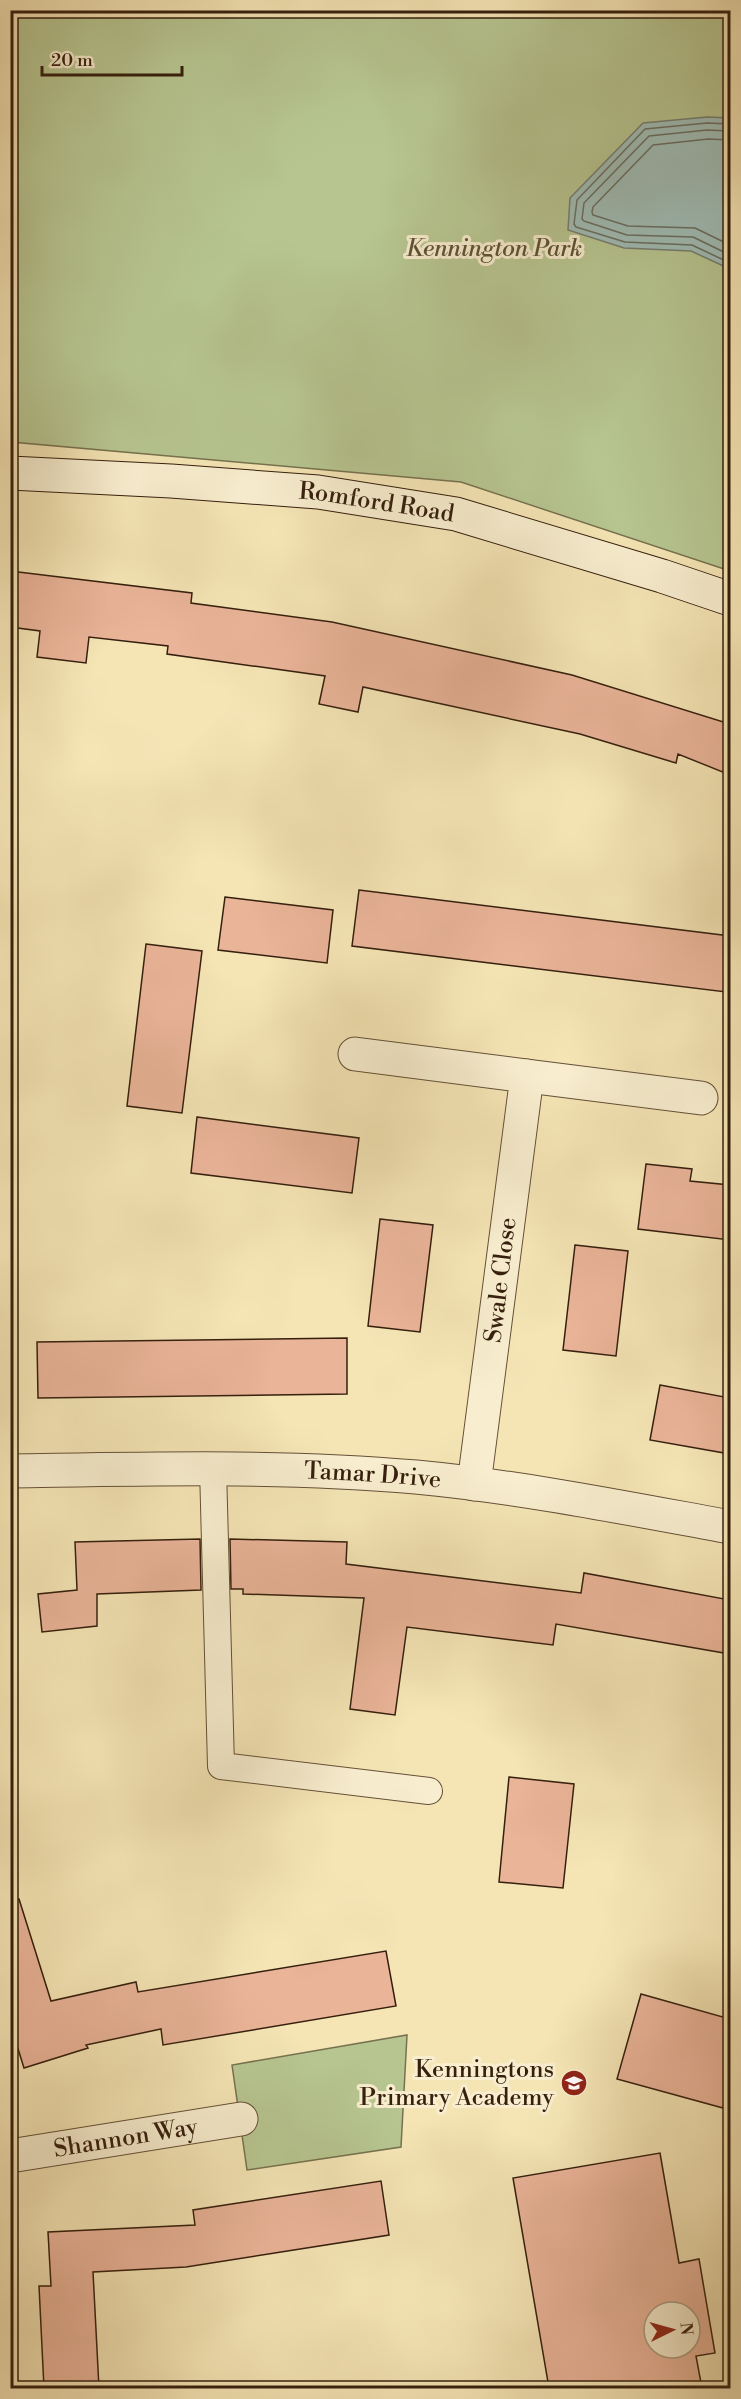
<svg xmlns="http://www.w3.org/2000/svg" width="741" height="2399" font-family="'Libre Bodoni',serif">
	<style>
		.green { fill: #b7c691; stroke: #76724f; stroke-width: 1.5 }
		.water { fill: #9fbdb6; stroke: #757e72; stroke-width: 1.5 }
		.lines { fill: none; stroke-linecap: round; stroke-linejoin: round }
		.shore { stroke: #6a6e62; stroke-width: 1.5 }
		.building { fill: #eab499; stroke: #351f0d; stroke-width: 1.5; fill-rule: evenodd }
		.lane-casing { stroke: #655037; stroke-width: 28 }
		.street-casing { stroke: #655037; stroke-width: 35 }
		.secondary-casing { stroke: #351f0d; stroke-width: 35 }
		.lane { stroke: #f8eecf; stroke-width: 26 }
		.street { stroke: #f8eecf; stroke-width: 33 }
		.secondary { stroke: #f8eecf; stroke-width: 33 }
		.labels { text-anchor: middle; stroke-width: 6; stroke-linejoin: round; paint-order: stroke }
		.park-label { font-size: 24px; font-style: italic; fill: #5c5135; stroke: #f8eecf }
		.street-label { font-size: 24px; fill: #351f0d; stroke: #f8eecf }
		.poi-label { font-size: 24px; fill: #351f0d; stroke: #f8eecf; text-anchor: end }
	</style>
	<rect width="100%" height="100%" fill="#f5e5b5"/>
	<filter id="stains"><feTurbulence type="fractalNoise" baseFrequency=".00333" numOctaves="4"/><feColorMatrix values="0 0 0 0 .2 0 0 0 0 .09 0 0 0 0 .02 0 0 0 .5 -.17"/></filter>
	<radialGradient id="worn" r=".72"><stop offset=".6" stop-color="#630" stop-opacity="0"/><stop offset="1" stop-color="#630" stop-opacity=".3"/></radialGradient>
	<path class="green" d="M10,11H730V571L461,482L11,442Z
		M407,2035L401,2147L247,2170L232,2065Z"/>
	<path class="water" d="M707,117L730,118V269L691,251L624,248L568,230L570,198L643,123Z"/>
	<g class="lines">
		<path class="shore" d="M730,124L707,123L645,129L577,200L574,224L576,227L625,242L692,245L730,263
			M730,131L707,130L649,136L584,203L582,219L584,221L627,235L693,237L730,255
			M730,140L708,139L653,145L593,207L592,212L593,215L628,226L695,228L730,245"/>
	</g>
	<path class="building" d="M10,571L192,593L191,603L332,622L572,675L730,724V775L678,754L676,763L580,734L363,687L358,712L319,704L325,676L167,654L168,646L89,637L86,663L37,657L40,631L10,627Z
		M359,890L730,936L726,992L352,946Z
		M225,897L333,910L327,963L218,950Z
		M146,944L202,951L182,1113L127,1106Z
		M197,1117L359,1138L352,1193L191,1173Z
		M646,1164L692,1169L690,1181L730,1185V1240L638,1229Z
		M380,1219L433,1225L420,1332L368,1326Z
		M575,1245L628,1251L616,1356L563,1350Z
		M347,1338V1394L38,1398L37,1342Z
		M660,1385L730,1398V1454L650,1440Z
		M200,1539L201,1590L97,1594V1626L42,1632L38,1594L77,1590L75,1542Z
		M230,1539L347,1542L346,1564L581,1593L584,1573L730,1600V1654L556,1624L553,1645L407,1627L395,1715L350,1709L364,1598L243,1594V1589H231Z
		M509,1777L574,1784L563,1888L499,1882Z
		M19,1899L51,2001L136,1982L138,1992L386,1951L396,2006L163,2045L161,2029L86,2045L88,2048L24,2068L10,2023V1900Z
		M641,1994L730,2019V2082L723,2108L617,2079Z
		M660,2153L679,2263L699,2259L715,2353L696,2356L702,2388H549L513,2178ZM654,2312H690V2348H654Z
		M381,2181L389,2235L186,2267L93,2272L99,2388H44L39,2286H51L48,2232L195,2225L193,2210Z"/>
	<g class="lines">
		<defs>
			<path id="lane" d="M213,1468L221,1766L429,1791"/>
			<g id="street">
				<path d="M355,1054L527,1076L474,1484"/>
				<path d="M527,1076L701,1098"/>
				<path id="s1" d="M10,1471C146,1469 281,1465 416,1477C521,1487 626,1508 730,1527"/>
				<path id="s2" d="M10,2156L241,2119"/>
			</g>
			<g id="secondary">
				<path id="s3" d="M10,473L171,481L318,492L456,514L662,576L730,599"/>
			</g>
		</defs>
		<use href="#lane" class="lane-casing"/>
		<use href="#street" class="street-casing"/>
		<use href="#secondary" class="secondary-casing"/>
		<use href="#lane" class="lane"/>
		<use href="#street" class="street"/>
		<use href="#secondary" class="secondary"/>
	</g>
	<defs>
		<symbol id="school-disc" viewBox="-11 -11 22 22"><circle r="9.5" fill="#8f2418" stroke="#f8eecf"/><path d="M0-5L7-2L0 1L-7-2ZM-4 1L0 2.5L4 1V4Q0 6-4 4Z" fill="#fff"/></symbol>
	</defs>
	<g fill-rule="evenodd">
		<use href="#school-disc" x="559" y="2068" width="30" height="30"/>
	</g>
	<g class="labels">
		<g class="park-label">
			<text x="494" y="256">Kennington Park</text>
		</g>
		<g class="street-label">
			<text dy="8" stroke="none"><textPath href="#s3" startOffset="368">Romford Road</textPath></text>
			<text transform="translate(500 1280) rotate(-83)" y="8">Swale Close</text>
			<text dy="8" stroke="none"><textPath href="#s1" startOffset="363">Tamar Drive</textPath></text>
			<text dy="8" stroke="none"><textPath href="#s2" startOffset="117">Shannon Way</textPath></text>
		</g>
		<g class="poi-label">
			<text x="554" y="2077">Kenningtons<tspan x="554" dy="28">Primary Academy</tspan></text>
		</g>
	</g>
	<rect width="741" height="2399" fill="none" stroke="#f5e5b5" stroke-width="36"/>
	<rect x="12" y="12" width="717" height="2375" fill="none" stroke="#351f0d" stroke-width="3"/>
	<rect x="18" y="18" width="705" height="2363" fill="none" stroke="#351f0d" stroke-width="1.5"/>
	<g transform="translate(672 2330) rotate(85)"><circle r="28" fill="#f8eecf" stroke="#aa9b81" stroke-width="1.5"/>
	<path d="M0-4.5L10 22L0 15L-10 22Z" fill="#8f2418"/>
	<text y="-9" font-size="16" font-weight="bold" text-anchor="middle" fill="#351f0d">N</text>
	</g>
	<path d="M42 66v9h140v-9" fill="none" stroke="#351f0d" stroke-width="3"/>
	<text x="51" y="66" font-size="18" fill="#351f0d" stroke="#f8eecf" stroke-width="4.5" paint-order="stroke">20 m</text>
	<rect width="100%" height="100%" filter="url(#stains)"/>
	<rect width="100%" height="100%" fill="url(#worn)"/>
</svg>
